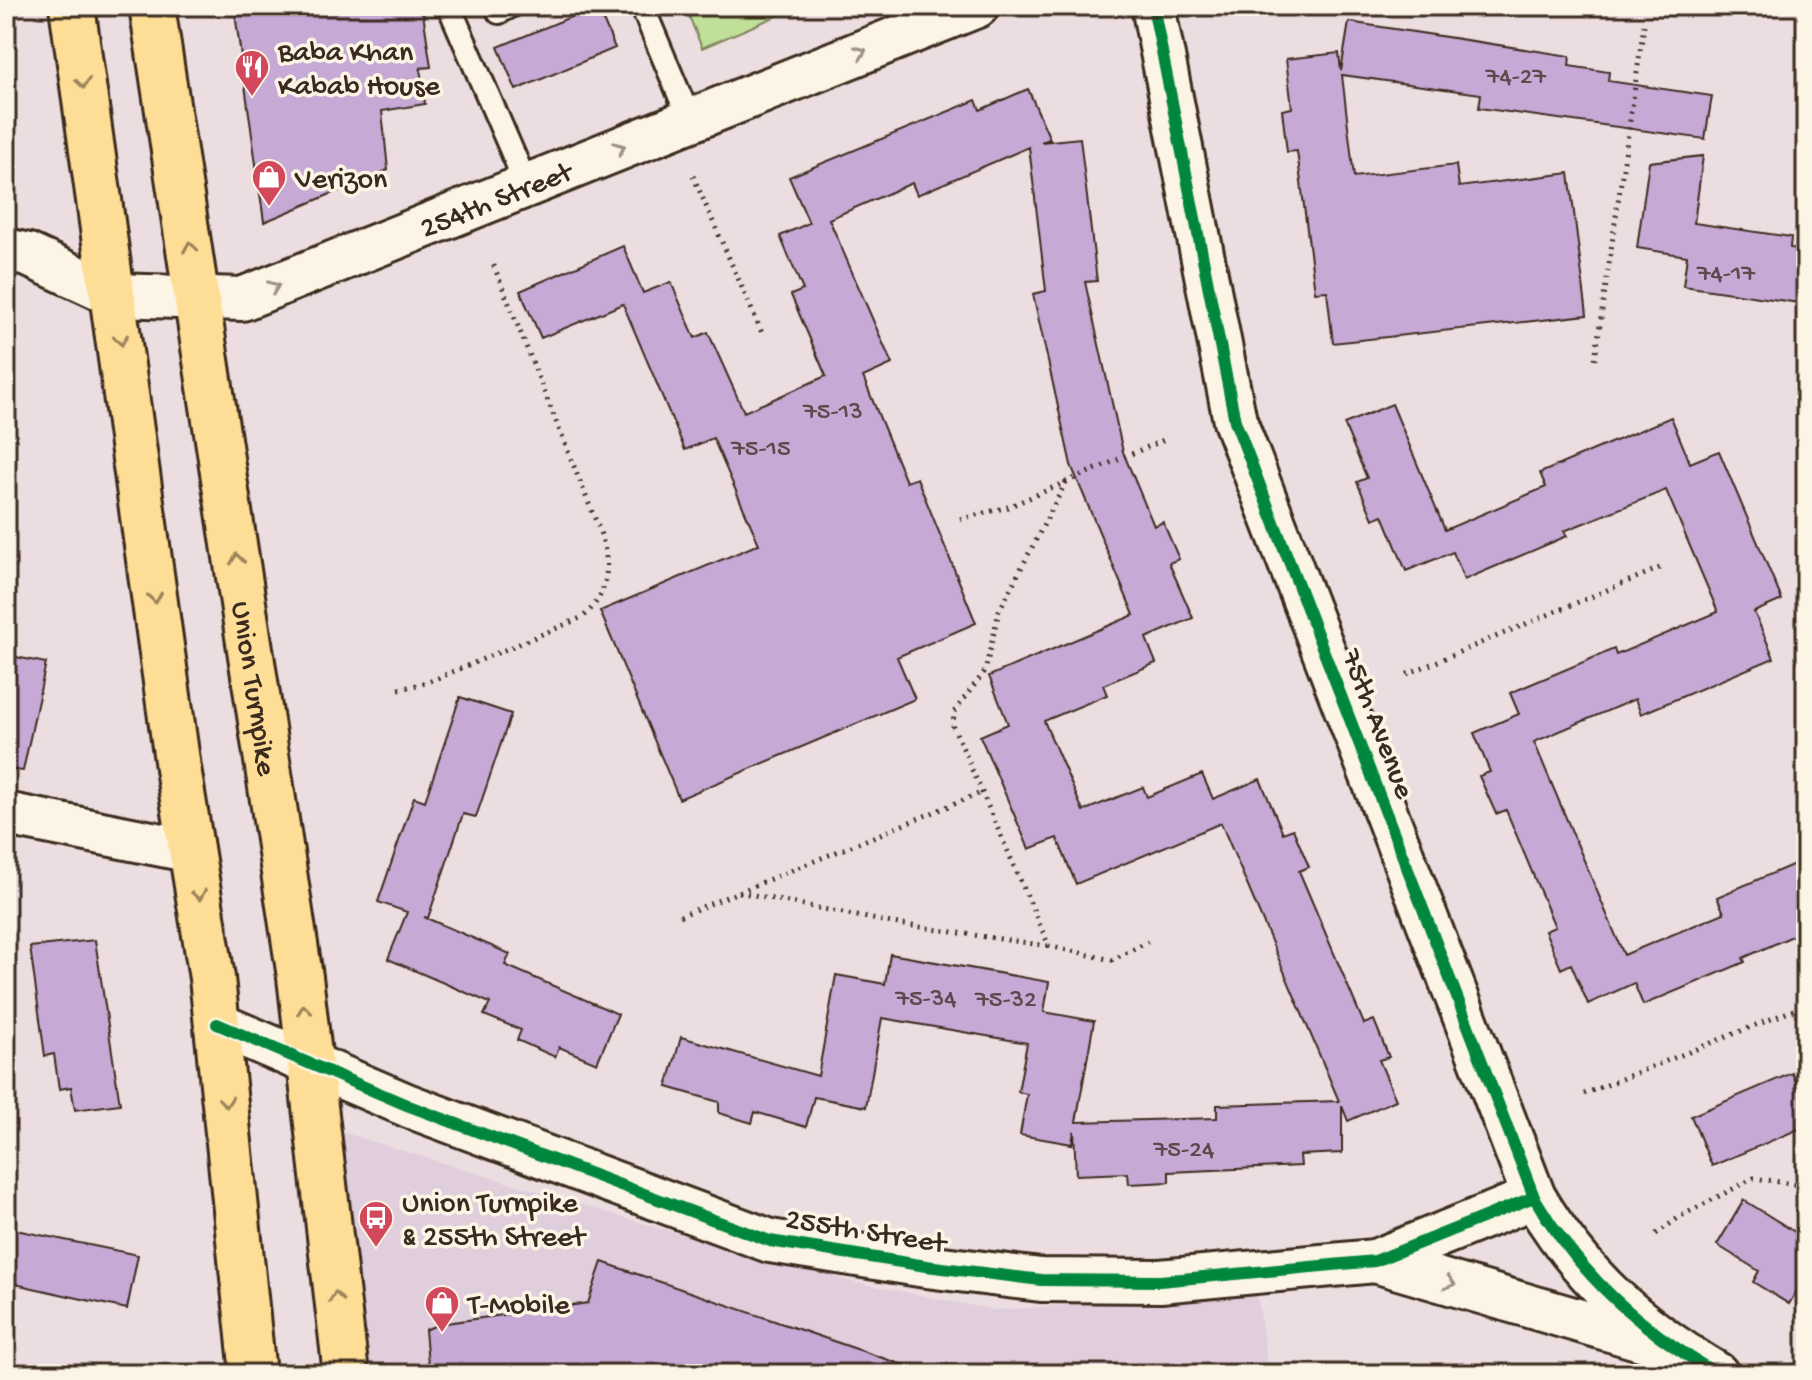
<svg xmlns="http://www.w3.org/2000/svg" width="1812" height="1380" font-family="'Gochi Hand',sans-serif">
	<style>
		.built { fill: #e1cedd }
		.green { fill: #c0df98; stroke: #7e845b; stroke-width: 2 }
		.building { fill: #c7a9d6; stroke: #3b2a1e; stroke-width: 2 }
		.lines { fill: none; stroke-linecap: round; stroke-linejoin: round }
		.lane-casing { stroke: #3b2a1e; stroke-width: 28 }
		.street-casing { stroke: #3b2a1e; stroke-width: 48 }
		.primary-casing { stroke: #3b2a1e; stroke-width: 50 }
		.path { stroke: #3b2a1e; stroke-width: 5; stroke-dasharray: 2 6; stroke-linecap: butt }
		.lane { stroke: #fcf5e5; stroke-width: 22 }
		.street { stroke: #fcf5e5; stroke-width: 42 }
		.primary { stroke: #fedd96; stroke-width: 44 }
		.cycleway-casing { stroke: #fcf5e5; stroke-width: 17 }
		.cycleway { stroke: #00873e; stroke-width: 12 }
		.oneway { stroke: #9c9082 }
		.oneway2 { stroke: #9c845a }
		.labels { text-anchor: middle; stroke-width: 7; stroke-linejoin: round; paint-order: stroke }
		.number-label { font-size: 26px; fill: #5e4a4c }
		.poi-label { font-size: 30px; fill: #3b2a1e; stroke: #fcf5e5; text-anchor: start }
		.street-label { font-size: 30px; fill: #3b2a1e; stroke: #fcf5e5 }
	</style>
	<rect width="100%" height="100%" fill="#ecdee0"/>
	<filter id="ink" filterUnits="userSpaceOnUse"><feTurbulence type="fractalNoise" baseFrequency=".0125" numOctaves="2"/><feDisplacementMap in="SourceGraphic" scale="16" xChannelSelector="R" yChannelSelector="G"/><feConvolveMatrix kernelMatrix="1 2 1 2 8 2 1 2 1" color-interpolation-filters="sRGB"/></filter>
	<g filter="url(#ink)">
		<path class="built" d="M332,1129L652,1226L853,1282L995,1310L1257,1293L1269,1374H359Z"/>
		<path class="green" d="M685,6H800L702,48Z"/>
		<path class="building" d="M234,6H422L431,67L420,68L425,104L382,111L388,170L264,222Z
			M597,6L615,48L516,90L498,47Z
			M1349,22L1570,56L1569,66L1609,72L1608,81L1712,96L1705,139L1479,108L1481,94L1342,75L1354,177L1456,165L1459,187L1569,173L1587,315L1333,343L1327,291L1315,292L1297,151L1287,152L1282,110L1292,108L1286,59L1339,53L1341,71Z
			M1028,89L1050,139L1041,142L1080,138L1097,281L1085,282L1123,452L1154,526L1163,522L1179,559L1169,563L1193,618L1146,638L1156,663L1103,685L1107,695L1044,721L1083,811L1143,787L1147,797L1202,774L1213,799L1260,779L1283,833L1293,829L1309,867L1299,871L1364,1024L1374,1020L1389,1057L1379,1060L1396,1100L1348,1121L1342,1106V1153L1300,1155L1301,1166L1169,1172V1182L1150,1183L1129,1184L1128,1173L1076,1175L1074,1131L1072,1144L1020,1135L1027,1094L1018,1092L1027,1043L882,1018L866,1107L814,1097L806,1127L755,1112L752,1123L719,1113V1102L667,1087L681,1037L818,1076L836,975L885,984L890,954L1049,982L1044,1012L1094,1021L1076,1122L1217,1118V1105L1339,1101L1221,823L1076,884L1057,838L1029,849L980,736L1008,724L989,676L1134,615L1071,465L1033,294L1046,291L1029,147L917,195L912,183L829,219L892,364L863,377L906,482L917,478L976,623L897,657L915,699L679,799L600,611L759,544L713,438L685,450L623,304L541,338L520,291L623,246L643,293L671,282L695,338L708,332L744,412L826,376L791,295L803,290L780,236L809,223L789,177L976,100L980,110Z
			M1703,156L1694,223L1791,237L1790,248L1806,250V304L1683,286L1687,256L1637,248L1649,162Z
			M1392,404L1445,530L1546,487L1540,473L1671,417L1690,463L1719,451L1782,600L1754,612L1774,658L1641,714L1635,699L1534,742L1624,955L1724,913L1717,897L1806,859V930L1743,958L1745,962L1643,1005L1634,983L1588,1004L1571,964L1561,969L1545,931L1555,927L1506,810L1496,814L1479,776L1490,772L1474,733L1519,714L1510,693L1614,649L1616,655L1718,612L1666,490L1564,531L1567,536L1464,580L1453,552L1406,571L1383,515L1373,519L1357,482L1367,478L1344,424Z
			M6,655L46,663L23,771L6,769Z
			M460,697L511,714L476,817L463,814L428,918L424,917L510,954L505,965L618,1014L597,1063L559,1047L555,1057L517,1040L521,1030L484,1015L490,1003L388,959L407,912L378,902L414,797L425,801Z
			M95,940L120,1104L75,1110L71,1087L59,1089L54,1054L45,1056L30,947Z
			M1792,1073L1806,1104V1126L1712,1166L1691,1116Z
			M1744,1200L1806,1239V1275L1789,1304L1753,1282L1759,1271L1717,1245Z
			M6,1228L138,1255L127,1309L6,1282Z
			M602,1262L912,1368L911,1374H429L425,1330L439,1324L588,1303Z"/>
		<g class="lines">
			<defs>
				<path id="lane" d="M449,6L527,186
					M642,6L690,120
					M499,12L511,6"/>
				<g id="street">
					<path d="M1153,6L1235,421L1534,1197C1581,1277 1638,1327 1717,1374"/>
					<path id="s1" d="M6,250L28,255L115,295L242,299L977,6"/>
					<path d="M6,814L192,851"/>
					<path d="M217,1024L409,1106L770,1241L926,1266L1041,1280L1160,1281L1375,1261L1534,1197"/>
					<path d="M1375,1261L1655,1343"/>
				</g>
				<g id="primary">
					<path d="M72,6L178,768L212,978L253,1374"/>
					<path id="s2" d="M152,6L300,977L346,1374"/>
				</g>
			</defs>
			<use href="#lane" class="lane-casing"/>
			<use href="#street" class="street-casing"/>
			<use href="#primary" class="primary-casing"/>
			<path class="path" d="M693,176L762,333
				M1595,359L1644,25
				M1066,482L999,611L985,671L954,712L953,726L1049,946L1112,960L1148,942
				M960,519L1008,507L1166,439
				M1407,674L1662,567
				M399,689L426,683L583,617C611,592 611,562 599,529L492,261
				M739,892L892,923L1048,946
				M680,916L983,792
				M1584,1094L1806,1005
				M1656,1234L1681,1216L1754,1178L1806,1186"/>
			<use href="#lane" class="lane"/>
			<use href="#street" class="street"/>
			<use href="#primary" class="primary"/>
			<defs>
				<path id="cycleway" d="M1153,6L1235,421L1534,1197C1581,1277 1638,1327 1717,1374
					M217,1024L409,1106L770,1241L926,1266L1041,1280L1160,1281L1375,1261L1534,1197"/>
			</defs>
			<use href="#cycleway" class="cycleway-casing"/>
			<use href="#cycleway" class="cycleway"/>
		</g>
		<defs><path id="oneway-chevron" d="M-2-3.5L2.5 0L-2 3.5" fill="none" stroke-width="1.6" stroke-linecap="round" stroke-linejoin="round" transform="scale(2)"/></defs>
		<g class="oneway">
			<use href="#oneway-chevron" transform="translate(861 52) rotate(-22)"/>
			<use href="#oneway-chevron" transform="translate(620 148) rotate(-22)"/>
			<use href="#oneway-chevron" transform="translate(274 287) rotate(-22)"/>
			<use href="#oneway-chevron" transform="translate(1450 1283) rotate(16)"/>
		</g>
		<g class="oneway2">
			<use href="#oneway-chevron" transform="translate(83 83) rotate(82)"/>
			<use href="#oneway-chevron" transform="translate(190 247) rotate(-99)"/>
			<use href="#oneway-chevron" transform="translate(121 340) rotate(82)"/>
			<use href="#oneway-chevron" transform="translate(237 559) rotate(-98)"/>
			<use href="#oneway-chevron" transform="translate(155 598) rotate(82)"/>
			<use href="#oneway-chevron" transform="translate(199 895) rotate(81)"/>
			<use href="#oneway-chevron" transform="translate(304 1010) rotate(-97)"/>
			<use href="#oneway-chevron" transform="translate(226 1102) rotate(84)"/>
			<use href="#oneway-chevron" transform="translate(336 1297) rotate(-97)"/>
		</g>
	</g>
	<defs>
		<symbol id="restaurant-pin" viewBox="-11 -11 22 30"><path d="M0 17L-7.5 6A9.5 9.5 0 1 1 7.5 6Z" fill="#d1495b" stroke="#fcf5e5"/><path d="M-5-6h1v4h1v-4h1v4h1v-4h1v5L-1.5 .5V6h-2V.5L-5-1ZM5-6V6H3V1.5H1.5Q1.5-4 5-6Z" fill="#fff"/></symbol>
		<symbol id="shop-pin" viewBox="-11 -11 22 30"><path d="M0 17L-7.5 6A9.5 9.5 0 1 1 7.5 6Z" fill="#d1495b" stroke="#fcf5e5"/><path d="M-5-2.5h2.3a2.7 3.5 0 0 1 5.4 0H5L5.5 6h-11ZM-1.5-2.5h3a1.5 2.3 0 0 0-3 0Z" fill="#fff"/></symbol>
		<symbol id="bus-pin" viewBox="-11 -11 22 30"><path d="M0 17L-7.5 6A9.5 9.5 0 1 1 7.5 6Z" fill="#d1495b" stroke="#fcf5e5"/><path d="M-5-6H5V4H4V6H2V4H-2V6H-4V4H-5ZM-3.5-4V0h7V-4ZM-3.5 1.2v1.5H-2V1.2ZM2 1.2v1.5H3.5V1.2Z" fill="#fff"/></symbol>
	</defs>
	<g fill-rule="evenodd">
		<use href="#restaurant-pin" x="232" y="47" width="40" height="54"/>
		<use href="#shop-pin" x="249" y="157" width="40" height="54"/>
		<use href="#bus-pin" x="356" y="1198" width="40" height="54"/>
		<use href="#shop-pin" x="422" y="1283" width="40" height="54"/>
	</g>
	<g class="labels">
		<g class="number-label">
			<text x="1516" y="83">74-27</text>
			<text x="1726" y="280">74-17</text>
			<text x="833" y="418">75-13</text>
			<text x="761" y="455">75-15</text>
			<text x="926" y="1005">75-34</text>
			<text x="1006" y="1006">75-32</text>
			<text x="1184" y="1156">75-24</text>
		</g>
		<g class="poi-label">
			<text x="278" y="60">Baba Khan<tspan x="278" dy="34">Kabab House</tspan></text>
			<text x="295" y="187">Verizon</text>
			<text x="402" y="1211">Union Turnpike<tspan x="402" dy="34">&amp; 255th Street</tspan></text>
			<text x="468" y="1313">T-Mobile</text>
		</g>
		<g class="street-label">
			<text dy="10" stroke="none"><textPath href="#s1" startOffset="518">254th Street</textPath></text>
			<text dy="10" stroke="none"><textPath href="#s2" startOffset="690">Union Turnpike</textPath></text>
			<text transform="translate(1380 723) rotate(69)" y="10">75th Avenue</text>
			<text transform="translate(866 1229) rotate(9)" y="10">255th Street</text>
		</g>
	</g>
	<rect width="1812" height="1380" fill="none" stroke="#fcf5e5" stroke-width="32"/>
	<rect x="16" y="16" width="1780" height="1348" fill="none" stroke="#3b2a1e" stroke-width="3" filter="url(#ink)"/>
</svg>
